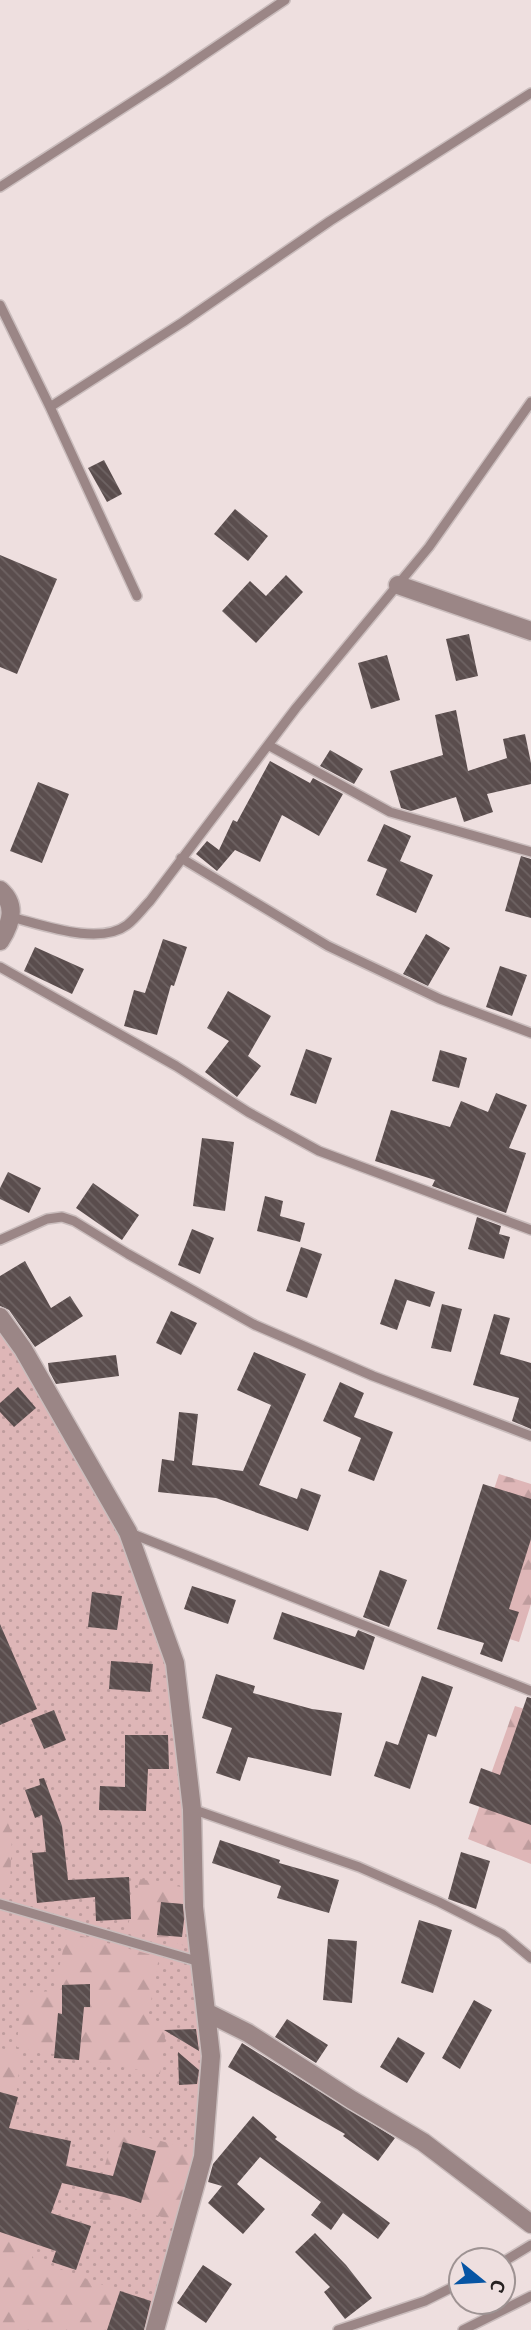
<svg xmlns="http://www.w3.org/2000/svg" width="531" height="2330" font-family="Bitter,serif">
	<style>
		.grass { fill: url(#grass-dots) }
		.forest { fill: url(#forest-firs) }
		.building { fill: url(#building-back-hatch) }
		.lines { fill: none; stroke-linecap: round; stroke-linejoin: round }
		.service-casing { stroke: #cabdbd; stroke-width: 12 }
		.minor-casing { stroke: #cabdbd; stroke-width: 21 }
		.service { stroke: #9b8686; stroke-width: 9 }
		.minor { stroke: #9b8686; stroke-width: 18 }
	</style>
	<defs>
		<pattern id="grass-dots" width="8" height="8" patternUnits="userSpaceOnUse" patternTransform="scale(1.75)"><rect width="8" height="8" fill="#deb6b7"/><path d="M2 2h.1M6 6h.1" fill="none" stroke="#be9c9d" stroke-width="1.8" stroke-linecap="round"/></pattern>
		<pattern id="forest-firs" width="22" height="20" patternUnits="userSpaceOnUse" patternTransform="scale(1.75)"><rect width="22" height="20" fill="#deb6b7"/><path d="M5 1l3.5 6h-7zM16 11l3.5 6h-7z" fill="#be9c9d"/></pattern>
		<pattern id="building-back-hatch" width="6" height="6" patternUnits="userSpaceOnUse" patternTransform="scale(1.75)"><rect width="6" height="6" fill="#5a4d4d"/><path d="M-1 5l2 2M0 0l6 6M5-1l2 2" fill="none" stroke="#6e6363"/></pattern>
	</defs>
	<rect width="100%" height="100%" fill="#eedfdf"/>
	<path class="grass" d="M0,1323L123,1529L170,1663L183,1805L209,1958L218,2060L210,2160L190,2241L160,2330H0Z"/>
	<path class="forest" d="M499,1474L531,1484V1604L519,1642L451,1620Z
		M515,1706L531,1711V1864L468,1839Z
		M0,1804L12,1833L10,1887L0,1884Z
		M140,1879L186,1888L185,1946L127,1929Z
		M67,1932L159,1957L148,2018L167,2024L160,2074L17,2047L21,1993L54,1991Z
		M0,2048L21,2053L10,2150L0,2148Z
		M115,2129L203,2152L186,2224L96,2198Z
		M0,2221L37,2232L32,2258L161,2307L154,2330H0Z"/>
	<path class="building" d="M104,460L122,494L107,502L88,468Z
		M235,509L268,536L248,561L214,534Z
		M0,555L57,579L17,674L0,667Z
		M286,575L303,592L256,643L222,611L250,581L266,596Z
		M469,634L478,676L456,681L446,639Z
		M387,655L400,700L371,709L358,663Z
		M456,710L468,771L507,758L503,739L525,734L531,763V784L487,794L493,812L464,822L456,797L411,811L401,808L390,771L443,755L435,715Z
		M330,750L363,769L354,784L320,766Z
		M270,761L310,783L313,778L343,794L319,836L282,815L260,862L235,850L217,871L196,854L207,841L219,850L233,820L237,822Z
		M38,782L69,794L42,863L10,851Z
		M384,824L411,836L400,861L433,875L416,913L376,895L387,869L367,861Z
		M521,856L531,859V918L505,911Z
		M426,934L450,948L428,986L403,974Z
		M163,939L187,947L174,986L171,985L157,1035L124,1026L134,990L145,993Z
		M35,947L84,969L72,994L24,971Z
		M500,966L527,975L512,1016L486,1007Z
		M228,991L271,1016L248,1056L261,1066L237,1097L205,1072L229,1041L207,1028Z
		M306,1049L332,1058L316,1104L290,1095Z
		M440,1050L467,1058L459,1088L432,1081Z
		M496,1093L527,1105L509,1148L526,1153L506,1213L432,1186L435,1180L375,1161L391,1110L450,1127L461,1101L488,1112Z
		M202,1138L234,1142L225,1211L193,1206Z
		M8,1172L41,1188L29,1213L0,1199V1188Z
		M93,1183L139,1215L122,1240L76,1208Z
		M265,1196L283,1201L280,1216L305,1223L300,1242L257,1231Z
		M477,1217L501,1226L499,1234L510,1237L504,1259L468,1249Z
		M192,1229L214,1238L200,1274L178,1265Z
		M301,1247L322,1254L307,1298L286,1291Z
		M25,1261L51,1308L70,1296L83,1316L35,1347L9,1310L0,1306V1276Z
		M395,1279L435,1292L430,1307L407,1300L397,1330L380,1324Z
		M442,1304L462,1309L451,1352L431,1348Z
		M171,1311L197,1323L181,1355L156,1343Z
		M494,1314L510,1318L500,1354L531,1363V1429L512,1421L519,1398L473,1385Z
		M254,1352L306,1374L259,1485L297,1499L301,1488L321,1495L308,1531L216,1498L158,1492L162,1459L174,1461L179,1412L198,1414L192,1465L243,1471L271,1405L237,1390Z
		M116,1355L119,1376L56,1384L49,1371L48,1363Z
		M340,1382L364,1393L354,1417L393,1432L374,1481L348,1471L361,1438L323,1421Z
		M18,1387L36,1408L14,1427L0,1412V1403Z
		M483,1484L531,1499V1539L509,1609L519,1612L502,1662L480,1654L484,1643L437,1629Z
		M380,1570L407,1580L389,1627L363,1617Z
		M192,1586L236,1600L228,1624L184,1609Z
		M92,1592L122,1596L117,1630L88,1627Z
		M282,1612L355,1637L358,1630L375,1637L364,1670L273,1639Z
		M0,1624L37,1709L0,1725Z
		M111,1661L153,1664L150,1692L109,1689Z
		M216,1674L255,1686L253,1693L312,1709L342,1713L331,1776L248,1757L240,1781L216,1773L232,1728L202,1718Z
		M422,1676L453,1687L436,1737L428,1734L410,1789L374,1776L386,1741L398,1745Z
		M527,1697L531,1698V1825L469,1803L481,1768L500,1775Z
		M54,1710L66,1740L44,1749L31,1719Z
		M125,1735H168L169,1769H148L146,1811L99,1810L100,1786L125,1787Z
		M44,1778L62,1826L68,1880L129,1877L131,1919L96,1921L95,1897L37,1903L32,1853L46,1852L42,1815L35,1818L25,1790L40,1785L39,1779Z
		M220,1840L280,1860L279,1863L339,1880L329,1913L277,1898L281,1886L212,1863Z
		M461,1852L490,1861L476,1909L448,1899Z
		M161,1902L183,1904L184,1920L182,1937L157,1935Z
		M419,1920L452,1930L433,1993L401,1983Z
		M328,1939L357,1941L352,2003L323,2000Z
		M90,1984V2007H84L79,2060L54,2058L58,2013L62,2014V1985Z
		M474,2000L492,2010L460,2069L442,2058Z
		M287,2019L328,2045L316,2063L275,2037Z
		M196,2029L199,2051L164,2030Z
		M398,2037L425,2053L407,2083L380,2067Z
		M242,2043L395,2138L378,2161L343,2136L345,2134L228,2067Z
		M178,2052L199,2070L197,2084L179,2085Z
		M0,2092L18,2097L9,2128L71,2141L66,2166L113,2176L123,2142L156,2151L141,2203L124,2197L62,2183L51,2213L91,2226L76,2270L52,2262L56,2251L0,2232Z
		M253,2116L277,2137L275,2139L390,2223L378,2239L343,2213L331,2230L311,2215L321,2202L260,2157L237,2184L265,2209L243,2234L208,2203L222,2186L208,2182L213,2164Z
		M315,2233L346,2265L372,2298L345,2319L324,2292L330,2287L295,2252Z
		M203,2265L232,2284L206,2323L177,2303Z
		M120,2291L151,2301L144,2330H107Z"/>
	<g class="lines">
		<defs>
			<path id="service" d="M0,187L168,79L285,0
				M0,305L50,407L137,596
				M50,407L183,322L330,221L531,93
				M268,745L390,812L531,852
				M181,858L328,946L440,999L531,1033
				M11,917C43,925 99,946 127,925C136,918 143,908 150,901L296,708L429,547L531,402
				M0,967L176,1066L248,1112L319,1151L531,1230
				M0,1240L47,1219L62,1217L74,1221L128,1254L255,1325L373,1376L531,1436
				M130,1533L531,1691
				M192,1809L359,1867L439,1902L502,1934L531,1958
				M0,1904L200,1962
				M503,2262L531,2245
				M338,2330L425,2301L461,2283
				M463,2330L531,2296"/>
			<path id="minor" d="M398,585L531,631
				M0,890C17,905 11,924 0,941
				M0,1317L23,1349L128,1532L175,1663L192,1809L194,1907L211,2056L203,2157L155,2330
				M206,2012L248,2033L352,2100L423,2142L531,2224"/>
		</defs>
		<use href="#service" class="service-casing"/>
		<use href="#minor" class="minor-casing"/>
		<use href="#service" class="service"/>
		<use href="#minor" class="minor"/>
	</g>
	<g transform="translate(482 2281) rotate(108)"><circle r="33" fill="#eedfdf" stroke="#9e9393" stroke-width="2"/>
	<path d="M0-5L12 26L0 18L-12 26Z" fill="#0755a4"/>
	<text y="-10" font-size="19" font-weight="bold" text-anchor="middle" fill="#272121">С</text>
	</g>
</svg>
